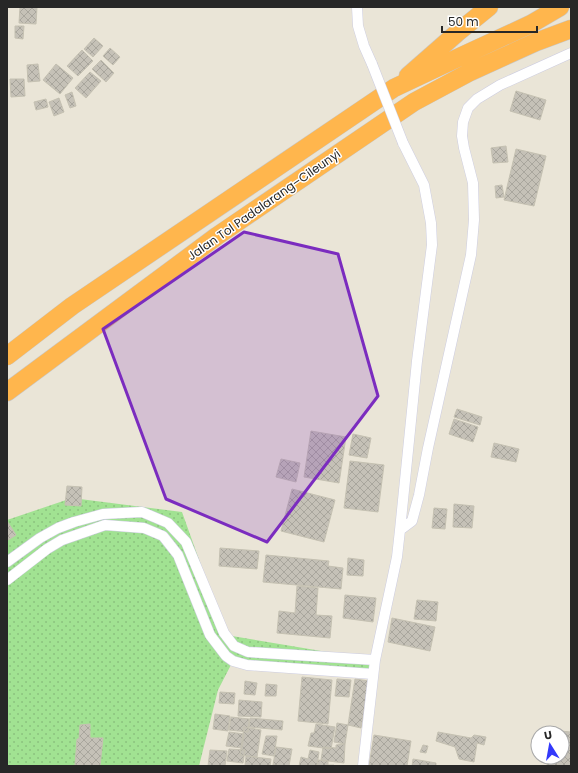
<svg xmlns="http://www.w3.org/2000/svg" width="578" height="773" font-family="Poppins,sans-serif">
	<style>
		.grass { fill: url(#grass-dots) }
		.building { fill: url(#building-cross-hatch); stroke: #c5c1b2 }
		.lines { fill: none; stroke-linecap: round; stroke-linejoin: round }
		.street-casing { stroke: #cdcde0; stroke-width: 11 }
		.highway-casing { stroke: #c7c7c7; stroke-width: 19 }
		.street { stroke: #fff; stroke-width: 10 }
		.highway { stroke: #ffb64d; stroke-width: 18 }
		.street-bridge-casing { stroke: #cdcde0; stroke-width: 11; stroke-linecap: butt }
		.street-bridge { stroke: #fff; stroke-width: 10 }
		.marked { fill: #7b2cbf; fill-opacity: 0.2; stroke: #7b2cbf; stroke-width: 3; stroke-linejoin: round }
		.labels { text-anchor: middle; stroke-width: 3; stroke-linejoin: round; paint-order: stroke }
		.street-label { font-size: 12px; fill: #272727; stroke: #fff }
	</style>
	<defs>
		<pattern id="grass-dots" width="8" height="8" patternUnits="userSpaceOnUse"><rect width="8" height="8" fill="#a1e292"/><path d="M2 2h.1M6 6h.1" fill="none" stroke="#8bc27e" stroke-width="1.8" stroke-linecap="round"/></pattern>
		<pattern id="building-cross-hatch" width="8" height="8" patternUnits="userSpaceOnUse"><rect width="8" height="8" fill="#c5c1b7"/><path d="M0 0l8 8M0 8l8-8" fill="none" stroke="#a9a69d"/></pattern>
	</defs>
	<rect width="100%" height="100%" fill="#eae5d7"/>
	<path class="grass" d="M72,498L182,512L226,635L375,660L373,674L233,661L218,690L199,766H7V520Z"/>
	<path class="building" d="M20,7H37L36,24L19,23Z
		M15,26H24L23,39L15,38Z
		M94,38L103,46L93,57L84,49Z
		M110,48L120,57L113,65L103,56Z
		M82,50L93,61L78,76L67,66Z
		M101,60L114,73L106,82L92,69Z
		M38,64L40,81L28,82L27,65Z
		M56,64L73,78L60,94L43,80Z
		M90,72L101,81L86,98L75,88Z
		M10,79H24L25,96L11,97Z
		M516,91L546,100L540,120L510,111Z
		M72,92L76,106L70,108L65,95Z
		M59,98L64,112L54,116L49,102Z
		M46,99L48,107L36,110L34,102Z
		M506,146L508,162L493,163L491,148Z
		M516,149L546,156L534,206L504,200Z
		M502,185L504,197L496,198L495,186Z
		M457,409L482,417L480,425L454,417Z
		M454,419L478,427L473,442L449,434Z
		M311,431L346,437L339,483L304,477Z
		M353,434L371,438L367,458L349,455Z
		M494,443L519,449L516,462L491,457Z
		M281,459L300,463L296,482L276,477Z
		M350,461L384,465L378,512L344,508Z
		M67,486L82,487L81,506L65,505Z
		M292,489L335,500L324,542L281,531Z
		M454,504L474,506L472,528L453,527Z
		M434,508L447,509L445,529L432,528Z
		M7,521L16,535L8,540L7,539Z
		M220,548L259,551L257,569L219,566Z
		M266,555L329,561L328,566L343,568L341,589L263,582Z
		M348,558L364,560L363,576L347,575Z
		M297,586L318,588L316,615L332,616L330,638L277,633L279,611L295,613Z
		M345,595L376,598L373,622L343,618Z
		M417,600L438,602L436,621L414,619Z
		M392,618L435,627L430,651L388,642Z
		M302,677L332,680L328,724L298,721Z
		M337,679L351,680L349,697L335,696Z
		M355,679L369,681L361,728L348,725Z
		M245,681L257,683L255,695L244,694Z
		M266,684L277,685L276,696H265Z
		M220,692L235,693L234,704L219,703Z
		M239,700L262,702L261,717L238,716Z
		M215,714L230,716L228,731L213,729Z
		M231,717L249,719L248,732L229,730Z
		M250,718L283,721L282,730L249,727Z
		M337,723L348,725L345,744L334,742Z
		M90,724V738H103L100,766L75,765L77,739H79L80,725Z
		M316,724L335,727L331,749L308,746L311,733H314Z
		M244,727L261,730L257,757L240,755Z
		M549,730L571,732V766H547V757H562V733H549Z
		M229,732L244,734L242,748L226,746Z
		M438,732L471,738L474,735L486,737L484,745L477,743L474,762L459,759L455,747L436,741Z
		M374,735L411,741L407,766H369Z
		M266,736H277L274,756L262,754Z
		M345,744L344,763L321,760L323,747L336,748V745Z
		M423,745L428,746L426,753L420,752Z
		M276,747L292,749L289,766L273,765Z
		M229,749L245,750L243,763L227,761Z
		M210,750L227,751L225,766H208Z
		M310,750L319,752L317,766H299L301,757L308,759Z
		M246,756L271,759L270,766H245Z
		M413,759L436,763V766H412Z
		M318,760L328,761V765H334V766H317Z"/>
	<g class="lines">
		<defs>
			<path id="street" d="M357,7L358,26L364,46L372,64
				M400,530L412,521L419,495L428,448L471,255L474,220L473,183L464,148L462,136L463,122L468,108L477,99L500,85L571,53
				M7,562L40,538L58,528L74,522L103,514L142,512L168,523L186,542L224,633L234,646L248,652L375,660
				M7,580L47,549L62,540L105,525L144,528L163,536L178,555L210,635L226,656L233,661L247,665L373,674
				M363,766L375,660L397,557L400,530L417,361L432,245L431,223L424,185L403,143"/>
			<path id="highway" d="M408,76L457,33L489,7
				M7,356L72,306L394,88L466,54L531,24L560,7
				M7,392L217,236L414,102L470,72L536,42L571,29"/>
		</defs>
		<use href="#street" class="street-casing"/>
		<use href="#highway" class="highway-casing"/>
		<use href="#street" class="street"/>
		<use href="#highway" class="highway"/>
		<defs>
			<path id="street-bridge" d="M372,64L403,143"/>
		</defs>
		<use href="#street-bridge" class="street-bridge-casing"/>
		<use href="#street-bridge" class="street-bridge"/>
	</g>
	<path class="marked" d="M244,232L338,254L378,396L267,542L166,499L103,329Z"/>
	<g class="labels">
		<g class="street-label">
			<text transform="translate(264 205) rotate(-35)" y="4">Jalan Tol Padalarang–Cileunyi</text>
		</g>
	</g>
	<rect width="578" height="773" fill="none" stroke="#272727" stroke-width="16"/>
	<g transform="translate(550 745) rotate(349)"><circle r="19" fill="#ffffff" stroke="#a9a9a9"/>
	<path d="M0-3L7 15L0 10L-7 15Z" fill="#3339fb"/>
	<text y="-6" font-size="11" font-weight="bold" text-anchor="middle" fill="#272727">U</text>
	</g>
	<path d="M442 26v6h95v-6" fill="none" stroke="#272727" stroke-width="2"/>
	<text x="448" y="26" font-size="12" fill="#272727" stroke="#ffffff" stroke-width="3" paint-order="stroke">50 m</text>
</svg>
